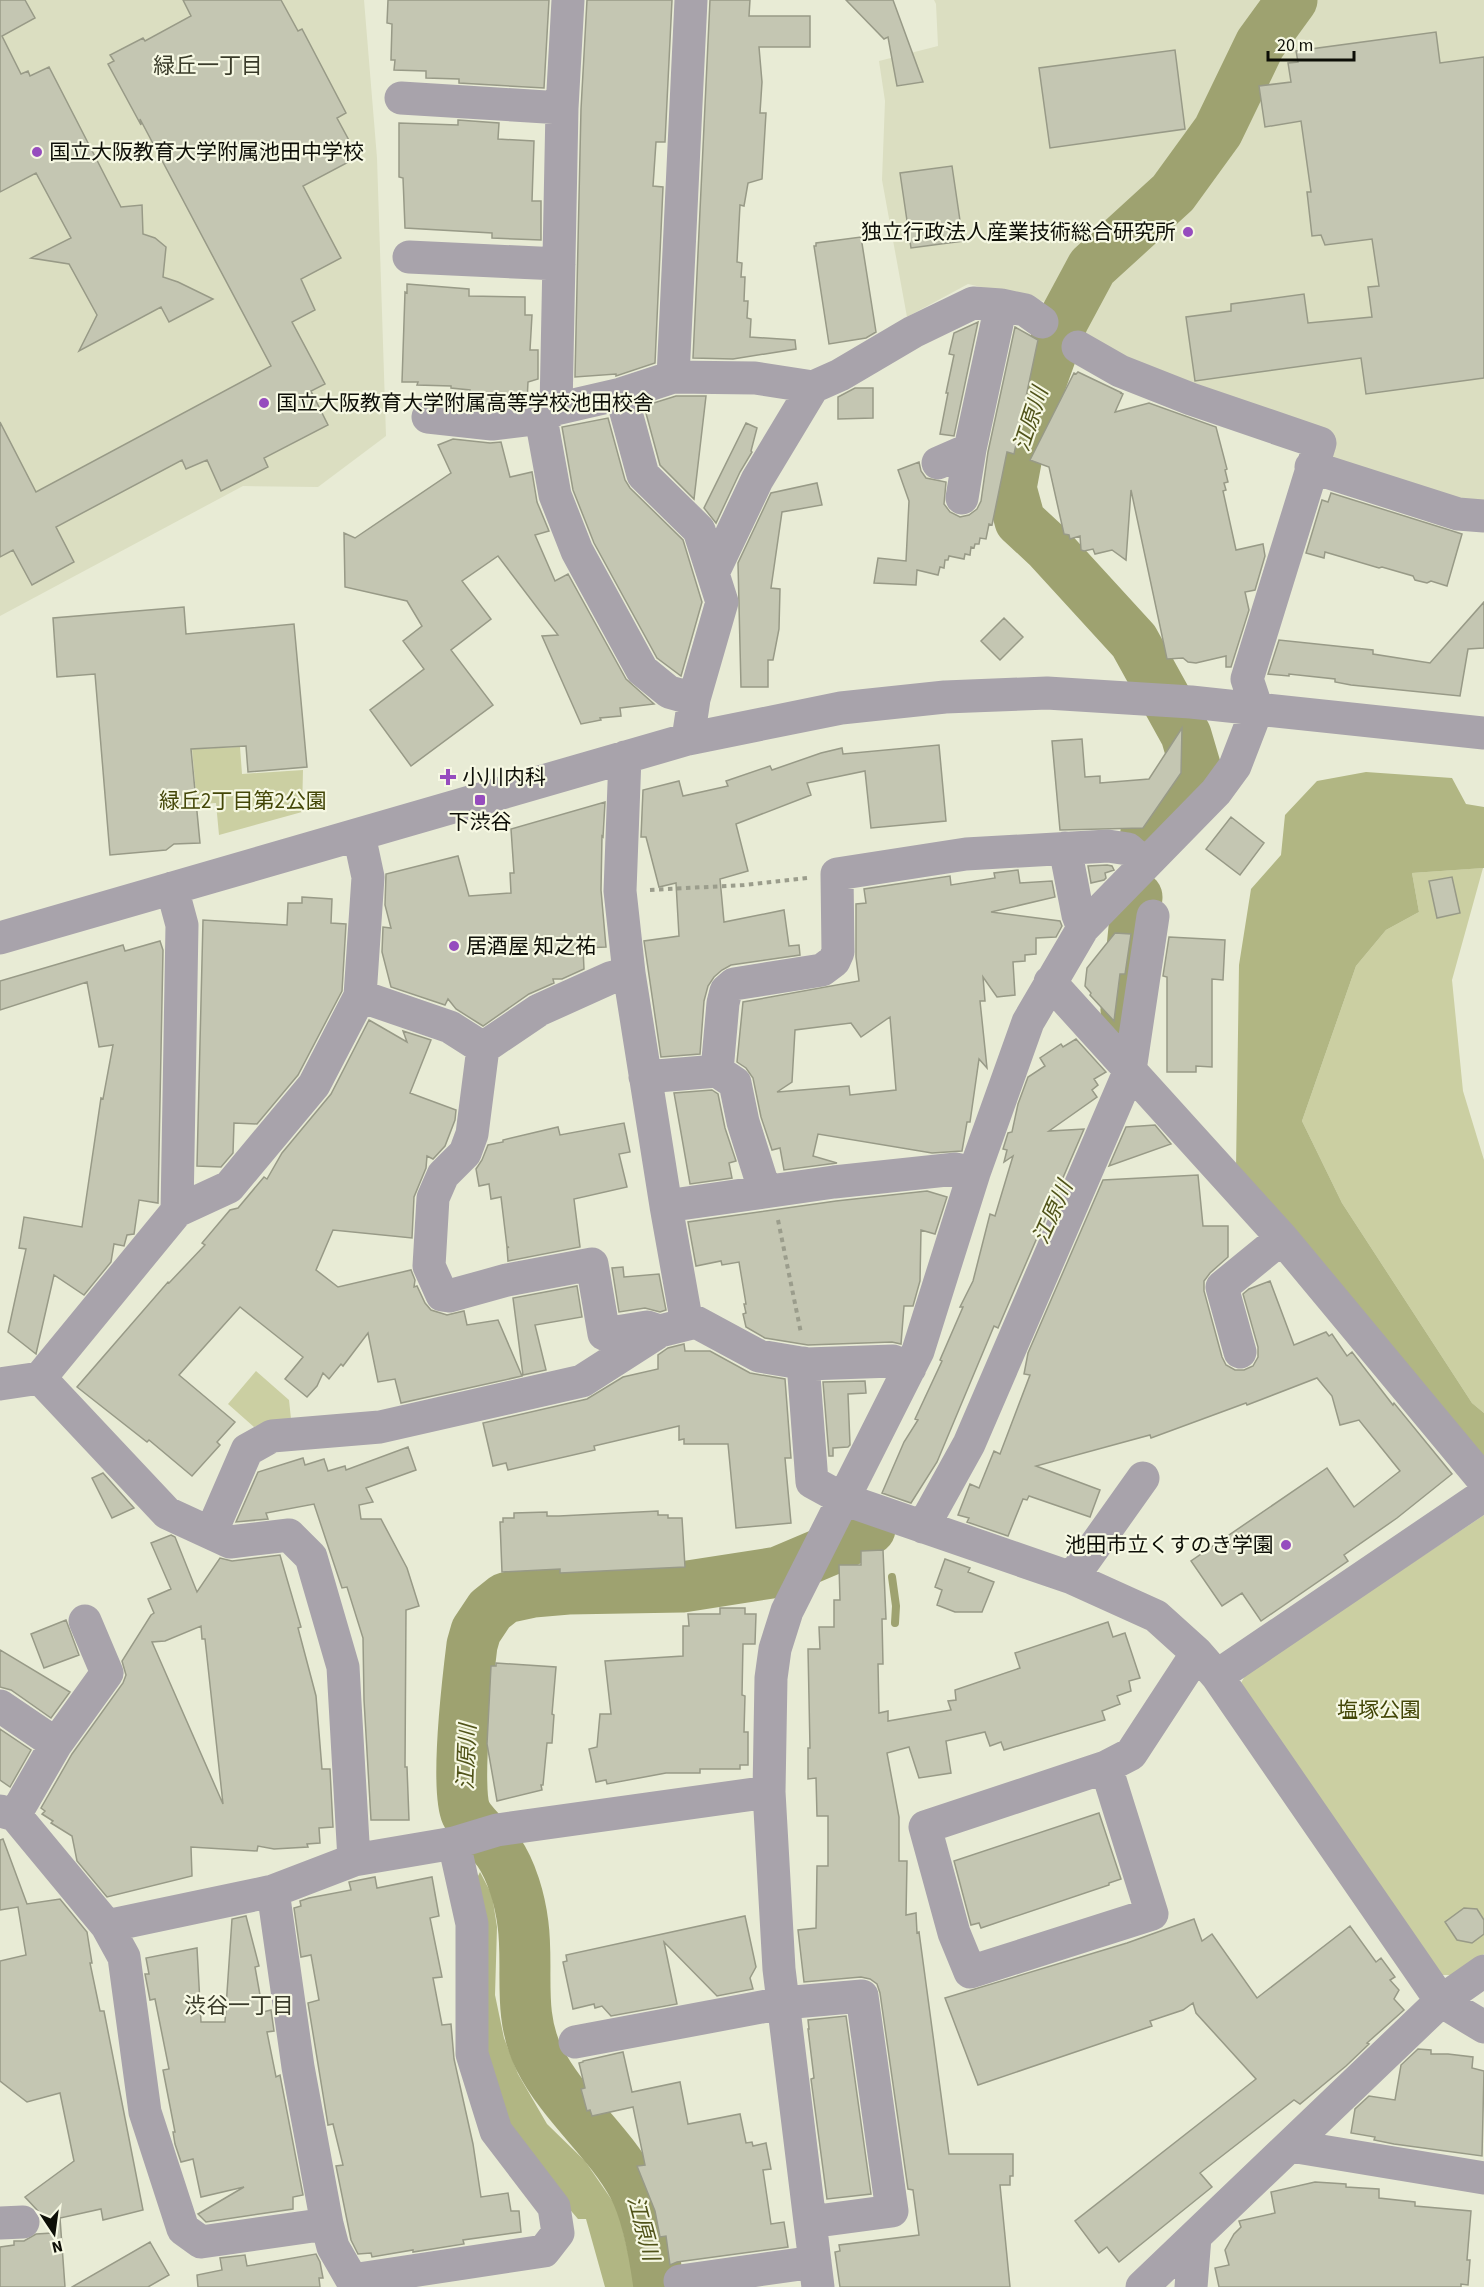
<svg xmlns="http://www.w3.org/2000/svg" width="1484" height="2287" font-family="'Source Sans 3','Noto Sans JP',sans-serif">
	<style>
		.built { fill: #dbdec1 }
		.green { fill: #cbcfa2 }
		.forest { fill: #b1b683 }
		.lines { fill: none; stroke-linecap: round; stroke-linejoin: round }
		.stream { stroke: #9ea270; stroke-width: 8 }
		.river { stroke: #9ea270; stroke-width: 51 }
		.building { fill: #c4c6b2; stroke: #989a87; stroke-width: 1.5; fill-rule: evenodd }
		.path { stroke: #9b9d8c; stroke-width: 4; stroke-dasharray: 4.5 4.5; stroke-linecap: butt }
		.minor { stroke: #a8a3ab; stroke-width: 33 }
		.poi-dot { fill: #964cbe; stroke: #f6f8e3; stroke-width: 2 }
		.labels { text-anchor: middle; stroke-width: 4.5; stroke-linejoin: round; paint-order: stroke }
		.poi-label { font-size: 21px; fill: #0d0e07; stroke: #f6f8e3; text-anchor: start }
		.park-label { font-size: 21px; fill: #434607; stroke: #f6f8e3 }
		.neighbourhood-label { font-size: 22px; fill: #3a3b2a; stroke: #f6f8e3 }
		.water-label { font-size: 22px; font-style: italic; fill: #505319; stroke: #f6f8e3 }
	</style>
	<rect width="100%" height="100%" fill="#e8ebd5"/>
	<path class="built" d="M0,0H364L377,158L386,436L318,487L243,486L0,616Z
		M934,0H1484V506L1328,465L1336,441L1194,389L1082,338L1059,305L968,284L907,317L882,180L885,101L879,61L938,46L936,4Z"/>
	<path class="green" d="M240,747L242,774L303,770L302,812L219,835L216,803L197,804L192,749Z
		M1483,868L1452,980L1463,1091L1484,1160V1413L1472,1403L1342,1203L1302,1121L1356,966L1386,930L1419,912L1412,873Z
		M256,1371L289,1400L291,1419L254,1427L228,1404Z
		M1484,1515V1954L1456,1975H1436L1241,1683L1246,1674Z"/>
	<path class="forest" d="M1366,772L1452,778L1466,804L1484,807V868L1412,873L1419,912L1386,930L1356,966L1302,1121L1342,1203L1472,1403L1484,1413V1466L1236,1169L1239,965L1251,889L1281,855L1285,815L1317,781Z
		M480,1872L492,1895L497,1927L495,1995L504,2038L518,2074L547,2124L585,2161L618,2209L636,2287H605L586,2219H578L520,2151L489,2070L474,1884Z"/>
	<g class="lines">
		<path class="stream" d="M892,1577L896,1606L895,1623"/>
		<path class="river" d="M1145,839L1146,832L1184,794L1196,769L1186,735L1134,641L1048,547L1020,521L1011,488L1020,440L1063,321L1092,267L1173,193L1218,131L1260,44L1292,0
			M1126,1010L1137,897
			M659,2287C655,2258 647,2212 633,2186C608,2140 563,2106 539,2058C517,2014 529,1969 523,1924C520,1900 512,1871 498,1851C489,1839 472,1825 466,1813C455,1788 468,1677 472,1645L476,1631L490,1610L505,1598L533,1592L568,1589L682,1587L778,1572L837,1547L870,1529"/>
	</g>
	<path class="building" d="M0,0H25L35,18L2,36L21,74L28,71L30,76L49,67L121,207L142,205L143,234L155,238L166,247L163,277L178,282L213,299L169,322L161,307L79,351L97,315L69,264L31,258L71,238L36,173L0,192Z
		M183,0H281L298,31L302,29L346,113L337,118L358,157L303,186L341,258L301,279L315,310L292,322L325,384L311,391L328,425L264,458L268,467L221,491L207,460L186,469L182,460L56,527L74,562L32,585L13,550L0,557V422L36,492L271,366L140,119L141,125L108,64L114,61L110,55L143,38L145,41L191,16Z
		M388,0H549L544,88L459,83V79L426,78V71L394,70L395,60H391L392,24L387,23Z
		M587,0H672L665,142H656L653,186L663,187L655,363L616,376V374L575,377L581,109Z
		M710,0H750L749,16H810V47H759L762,82L760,113H766L762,179L748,183L744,206L740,205L737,262L742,263L741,277H745L744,301H748L747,318L751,319L750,337L795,340L796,349L733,359L693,358Z
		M846,0H893L923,82L897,86L888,37L884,39Z
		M1436,32L1440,63L1484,57V378L1366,394L1361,358L1195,381L1186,317L1231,311V304L1304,294L1308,323L1372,317L1368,287L1379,286L1372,239L1325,245L1321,235L1312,236L1307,192H1311L1301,121L1265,127L1259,86L1291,82L1288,63L1298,62L1296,51Z
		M1175,50L1185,129L1050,148L1039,68Z
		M458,120L499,123L498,139L534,141L532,201H541V240L492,238V233L405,228L403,178L399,177V123L458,125Z
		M952,166L963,241L911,248L900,173Z
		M861,237L876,332L866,338L829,344L814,246H816V243Z
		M407,284L469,289V296L525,297V315H532L530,350H538V379L528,382L527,401L492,405L469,403L470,390L451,388V386L417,385L418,382H402L405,292L407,293Z
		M978,322L954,436L940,434L948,393H946L954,355L949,354L954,333Z
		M1015,327L1038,340L1014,454L1007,452L992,525L989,524L986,539L980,538L979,544H975L974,548L971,547L970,555L965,554L964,559L949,556L948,560H945L944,568L940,567L938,575L917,570L916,585L874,583L878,558L906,561L909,501L898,470L919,462L921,471L926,478L946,482L944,504L950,512L960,517L969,515L977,509L981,501L988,452Z
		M1078,372L1122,393H1120L1123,394L1115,412L1149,403L1216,427L1227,469L1225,470L1228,482L1224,483L1226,490L1223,491L1236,550L1263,544L1265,556L1255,590L1245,592L1249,610L1231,667H1226V656L1196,663L1188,662L1183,658L1167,659L1131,490L1126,560L1112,550L1095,554L1093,549L1084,551L1081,550L1080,536L1070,539L1069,535L1064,534L1049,467L1030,460L1074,373L1076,374Z
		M855,388H873V418L838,419V397Z
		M676,396H706L694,499L660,465L644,406Z
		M608,418L625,480L630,488L683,540L702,602L681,676L657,658L594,543L573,490L562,427Z
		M746,423L757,428L751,451L752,452L740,472L716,523L704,508Z
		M453,439L490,443L501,442L510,477L532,472L537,502L549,531L535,535L555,581L568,574L626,679L654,704L620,708L621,716L600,718L601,720L581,724L542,636L558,635L498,556L462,581L491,619L451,650L493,705L411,766L370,710L424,669L403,641L422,626L407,601L345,587L344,533L355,538L451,473L438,445Z
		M817,483L822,505L782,512L771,588L780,589L779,629L773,660H768V687H741L738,563L771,493Z
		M1331,493L1462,534L1447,586L1431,581L1427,583L1415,580L1413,576L1382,567L1379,568L1325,552L1324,558L1306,553L1322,500L1328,502Z
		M1484,602V648L1468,649L1460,696L1351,685L1335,682V679L1289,674V676L1268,674L1279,640L1373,650V654L1430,663Z
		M184,607L186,634L294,624L307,767L248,772L246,746L191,749L200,843L174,844L166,850L110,855L95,674L57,677L53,618Z
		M1004,618L1023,637L1000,660L981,641Z
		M1182,728L1181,773L1143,828L1060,830L1052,741L1082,739L1085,777L1100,776V783L1149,779Z
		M939,745L946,821L871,828L865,771L807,783L811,795L736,824L748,871L720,879L724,922L784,910L789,946L799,945L800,955L731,965L722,970L714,977L708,986L704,1001L700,1054L661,1057L644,941L679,936L676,883L659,887L646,837H641L643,790L679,781L683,796L728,786L726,781L770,766L772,770L821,753L842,748L843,754Z
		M605,802L603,837L602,836L601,890L606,947L583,948L584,969L562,979H553L554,983L529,994L483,1026L456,1009L448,999L445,1005L391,987L382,952L383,927L391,928L385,905L386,874L458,856L469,896L511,893L510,873H514L511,829Z
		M1231,817L1264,843L1240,875L1206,849Z
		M1107,865L1112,866L1114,870L1105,873L1106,878L1104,880L1091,883L1088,866Z
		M1018,870L1020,883L1052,881L1055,897L991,912L1060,921L1062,926L1056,937L1036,938V954L1025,955V961L1013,962L1015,995L997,997L983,977L985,1001H980L987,1068L979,1059L970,1122H967L962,1151L932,1153L818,1134L813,1156L837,1163L784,1170L780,1148L772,1150L761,1117L753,1078L746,1068L737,1062L743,1002L859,981L856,957V904L866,903L864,889L950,876L951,885L995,878L994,873ZM890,1017L896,1090L850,1095L849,1086L777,1092L792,1082L795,1030L851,1023L861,1037Z
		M1452,877L1460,913L1437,918L1429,881Z
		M302,897L332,899L331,923L346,924L342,991L298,1075L257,1124L234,1123L233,1153L221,1167L197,1166L203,920L287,925L288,903H302Z
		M1115,933L1131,934L1125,974H1120L1114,1021L1090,995L1091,993L1085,986L1087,968Z
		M1169,937L1225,940L1223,980L1212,979V1067L1196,1066V1072H1167V977L1163,976Z
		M160,941L163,950L158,1203L139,1200L134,1234L127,1235L124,1246L114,1244L111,1262L84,1295L54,1275L36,1354L8,1332L26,1249L19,1248L24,1217L82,1227L101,1098L103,1099L113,1045L99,1047L87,982L0,1010V981L123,945L125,951Z
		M369,1020L407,1042L403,1031L431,1040L410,1093L456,1110L455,1120L445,1146L433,1159L427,1156L426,1168L414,1197L412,1238L333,1230L316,1270L338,1287L411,1270L415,1280L414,1287L417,1286L425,1303L431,1310L447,1315L464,1311L467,1325L498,1320L522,1376L401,1403L395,1379L378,1382L368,1333L343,1366L341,1364L329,1379L323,1373L317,1386L307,1397L285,1379L303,1357L240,1307L179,1375L235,1422L217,1442L220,1445L192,1476L149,1440L147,1442L77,1387L168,1282L169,1283L205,1245L202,1243L230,1210L238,1208L264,1177L267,1179L282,1153L331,1094Z
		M1076,1039L1106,1072L1094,1079L1098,1085L1092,1090L1097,1097L1049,1131L1084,1129L998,1328L994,1326L937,1462L911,1503L882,1493L904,1442L918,1420L915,1419L942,1361L940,1360L963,1307H960L973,1281L990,1214L995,1216L1013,1156L1004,1162L1007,1150L1003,1149L1008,1133L1012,1132L1018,1104L1028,1077L1045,1066L1040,1058L1061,1044L1063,1047Z
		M712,1090L718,1094L725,1128L736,1161L729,1163L732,1178L690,1184L674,1093Z
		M624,1123L630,1152L619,1154L627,1187L574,1199L580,1247L508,1261L507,1248L509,1247H507L501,1197L491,1199L489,1184L479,1186L476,1169L482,1160L488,1145L503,1142V1140L558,1127L560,1135Z
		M1155,1125L1171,1144L1109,1166L1126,1127Z
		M1198,1175L1203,1226H1228V1257L1210,1273L1204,1281V1291L1222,1357L1226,1365L1235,1370H1244L1253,1366L1258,1357V1347L1243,1294L1249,1289L1270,1281L1294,1345L1326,1332L1329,1336L1332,1334L1347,1356L1352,1352L1393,1405L1394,1403L1452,1474L1397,1518L1344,1555L1348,1561L1261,1621L1242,1593L1222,1606L1191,1561L1327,1468L1354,1507L1400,1471L1359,1420L1340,1425L1332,1396L1317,1378L1247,1405L1246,1403L1151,1438L1150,1435L1036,1466L1100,1490L1090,1517L1029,1496L1027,1500L1023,1499L1008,1536L967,1522L969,1518L958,1515L970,1484L979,1488L994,1451L1000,1454L1030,1375L1024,1374L1028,1353L1103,1180Z
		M927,1191L947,1197L935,1234L921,1230L920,1281L913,1306H904L901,1344L892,1342L808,1345L765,1338L746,1327L743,1314L746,1313L744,1304H746L739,1262L722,1265L721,1261L696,1266L688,1222L836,1201Z
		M623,1267L624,1277L659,1274L666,1310L660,1312L645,1308L619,1312L612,1268Z
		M577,1286L582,1317L535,1325L546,1370L523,1375L513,1298Z
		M684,1344L685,1351H710L750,1373L785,1379L791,1458H785L791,1523L736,1528L728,1444H684V1439L679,1440V1426L594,1446L595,1450L508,1470L506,1463L493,1466L483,1423L587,1399L623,1377L658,1369V1355L668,1348Z
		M865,1381L866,1393L848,1394L850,1445L848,1447L833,1448V1456H829L823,1382Z
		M408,1447L416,1470L366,1488L373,1502L359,1505L361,1519H381L407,1568L419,1606L406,1610L405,1767H407L409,1820H371L364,1700L363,1638L347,1587L342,1588L314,1504L266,1513L268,1519L236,1522L258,1472L303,1458L305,1465L324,1459L328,1471L345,1466L346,1470Z
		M103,1473L134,1508L112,1518L92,1478Z
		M658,1511V1515H668V1518H682L685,1567L560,1573V1569L502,1572L500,1522H503V1518H514V1513L547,1512V1516H559Z
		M171,1535L175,1537L197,1592L220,1558L232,1561L280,1555L301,1627L298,1628L316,1696L322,1769H330L333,1827L319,1828L320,1843L307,1844L308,1847L274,1849L258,1846L257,1851L191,1847L192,1876L107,1897L77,1861L72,1836L51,1823L53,1821L42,1814L45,1811L41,1808L72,1754L123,1683L126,1675L122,1661L151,1615L154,1613L148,1599L171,1589L151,1543ZM201,1626L202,1639H205L223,1804L152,1642L165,1641Z
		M883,1550L886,1619H882L883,1664H878L879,1713L888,1711V1721L951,1710L948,1701L956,1700L955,1690L1020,1668L1015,1653L1108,1622L1113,1637L1125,1633L1140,1678L1129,1681L1131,1691L1117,1696L1120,1704L1102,1711L1105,1720L1004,1750L1001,1742L990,1746L985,1732L946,1741L951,1773L919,1778L909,1747L887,1753L899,1817V1861H907L906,1915L916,1913L917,1933L919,1932L949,2154H1013V2176H1010V2185H1000L1010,2287H840L835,2252L840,2251L839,2245L919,2235L913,2190L908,2189L880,1993L877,1984L870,1979L861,1977L804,1982L798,1930L816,1928L817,1866H828V1816H817L816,1778L808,1779V1748H810L808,1649H820L819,1627H834V1600H840L839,1565H861V1551Z
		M945,1559L970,1568L968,1572L994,1582L982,1612H955L937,1605L942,1590L935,1587Z
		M720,1608H745V1614H756L755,1644H743L742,1695L745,1696L744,1732H748V1765H740V1769H700V1773H666L607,1784L606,1780L596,1782L589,1749L597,1747L600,1714H611L605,1661L683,1656V1626H689L688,1614H720Z
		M66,1620L79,1655L44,1668L31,1634Z
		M0,1650L70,1692L51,1718L11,1690L0,1687Z
		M496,1663L556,1667L552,1714L554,1715L552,1743H547L543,1785H541L542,1790L497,1801L487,1744L491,1666H496Z
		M0,1729L31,1750L10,1787L0,1780Z
		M1099,1813L1121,1879L1109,1883V1885L981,1928L979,1923L971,1925L954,1861Z
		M3,1839L27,1904L60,1899L87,1932L92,1963H90L100,2011H104L143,2210L103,2220L101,2209L60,2218L65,2287H0V2247L14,2245V2241H24L36,2234L52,2233L38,2211L25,2197L74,2161L60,2093L27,2102L0,2081V1961L26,1955L18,1907L0,1910V1840Z
		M375,1877L377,1888L432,1877L439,1916L430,1918L442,1977L433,1978L442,2025L451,2024L454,2059L473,2144L481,2197L508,2193L511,2211H519L521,2232L463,2240L464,2244L413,2252V2250L372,2257L371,2253L358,2254L351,2240L336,2166L343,2165L333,2124L328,2125L308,2003L319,2000L311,1955L301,1957L294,1908L301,1906L300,1901L309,1898L351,1890L349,1882Z
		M1464,1908L1477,1909L1484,1920V1934L1472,1943L1457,1940L1445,1922Z
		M246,1916L259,1966L255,1967L263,2012L271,2010L274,2031L267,2032L276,2077L280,2075L303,2195L293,2197V2209L206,2222L198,2214L244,2187L201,2197L193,2159L181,2162L175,2144L173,2132H175L163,2070L169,2069L155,1999L150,2000L145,1974H149L146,1958L197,1948L201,2022H225L232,1919Z
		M745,1916L756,1967L750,1978L753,1989L717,1996L664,1942L677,2004L611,2016L602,2006L595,2008L594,2004L573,2009L563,1962L567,1961L566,1955Z
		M1194,1919L1202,1941L1212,1934L1257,1998L1350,1926L1376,1962L1381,1958L1395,1977L1390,1980L1399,1990L1394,1999L1404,2010L1367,2043L1369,2044L1346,2066L1300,2104L1294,2100L1200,2173L1212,2187L1119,2262L1107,2247L1099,2253L1075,2221L1256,2079L1196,2013L1193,2003L1183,2010L1150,2021L1152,2026L978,2085L945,1998L1127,1943Z
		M846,2016L871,2194L827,2199L811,2079L814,2078L808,2029H809L808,2020Z
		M1418,2049L1431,2050V2054H1448L1473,2057L1472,2068L1484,2071L1482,2156L1394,2144L1374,2140L1375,2137L1351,2133L1355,2109L1369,2096L1395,2100L1401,2065Z
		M623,2052L632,2092L680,2082L688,2124L740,2114L746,2143L752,2142L753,2146L766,2143L771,2169L763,2170L771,2224L784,2222L788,2247L677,2262L670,2265L666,2236L660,2237L655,2211L637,2166L645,2165L633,2107L592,2116L590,2110L587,2111L581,2089L585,2088L579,2063L583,2062V2061Z
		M1315,2182L1346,2184V2187L1379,2189V2198L1415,2202V2206L1471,2211L1467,2260H1470L1468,2285L1461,2284V2287H1219L1215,2268L1229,2265L1225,2250L1234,2234L1241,2227L1239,2221L1275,2213L1271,2192Z
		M150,2242L169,2275L148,2287H72Z
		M316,2254L320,2262L323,2278H319L320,2287H198L197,2275L222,2270L220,2258L245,2255L247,2266Z"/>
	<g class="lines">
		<path class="path" d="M650,890L744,885L807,878
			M778,1220L801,1333"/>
		<path class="minor" d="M568,0L562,108L556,409L621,394L673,377L755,378L813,387L840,375L913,332L973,303L1001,305L970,449L962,498
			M401,98L562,108
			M409,257L559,264
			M1001,305L1025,310L1042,322
			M673,377L691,0
			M621,394L643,475L699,530L722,602L694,699L688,739
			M428,417L492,424L541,418L556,409
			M541,418L555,495L577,551L642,670L669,692L694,699
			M938,463L970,449
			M1311,467L1458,514L1484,516
			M713,573L757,480L813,387
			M625,757L620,891L629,973L666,1206L834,1182L956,1169L974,1173
			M1065,848L1078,915L1083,928
			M0,938L688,739L841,708L945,697L1047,693L1191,702L1484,733
			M1050,982L1282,1238L1484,1481
			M360,996L450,1027L483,1048L539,1010L610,978L629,973
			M483,1048L472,1134L465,1153L443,1175L433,1198L429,1266L442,1295L449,1296L507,1280L592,1264L604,1334L647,1327L659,1331
			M717,1071L735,1083L743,1122L765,1192
			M645,1077L717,1071L723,1003L726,991L734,984L822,970L834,961L838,952L837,874L966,854L1108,846L1128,849L1145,864
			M666,1206L687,1324
			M177,1211L229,1187L314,1085L360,996L368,877L359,835
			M1240,1352L1222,1287L1282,1238
			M803,1363L812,1482L843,1499L1072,1578L1156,1616L1197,1653L1217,1676L1441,2001L1484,2027
			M40,1378L167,1513L230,1542L289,1535L311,1557L343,1667L354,1860
			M0,1384L40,1378L177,1211L182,925L172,888
			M923,1527L969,1444L1130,1070L1153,916
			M211,1533L247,1450L272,1436L380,1427L582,1381L660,1331L696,1322L759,1356L807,1364L893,1361L910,1368
			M1072,1578L1143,1478
			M1217,1676L1484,1495
			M0,1706L56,1744
			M1106,1767L1152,1914L970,1972L954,1933L925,1827L1106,1767L1131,1754L1197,1653
			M0,1811L15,1815L107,1926L124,1957L145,2112L183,2229L201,2242L327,2224L333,2247L352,2280L544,2251L558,2233L554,2207L496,2131L472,2054V1924L454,1843
			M15,1815L56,1744L107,1673L85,1621
			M273,1891L298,2067L327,2224
			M107,1926L273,1891L354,1860L454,1843L497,1830L769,1792
			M575,2042L783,2003L862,1996L892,2211L810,2222
			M1291,2146L1484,2178
			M0,2223L23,2222
			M680,2281L815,2262
			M818,2287L779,1969L769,1792L771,1678L775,1649L787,1611L918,1351L974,1173L1028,1022L1083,928L1216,792L1235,766L1257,709L1247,679L1320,443L1191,399L1120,371L1078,347
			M1142,2287L1441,2001L1484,1971
			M1191,2287L1195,2237"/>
	</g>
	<g class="poi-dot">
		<circle cx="37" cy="152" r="6"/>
		<circle cx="1188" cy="232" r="6"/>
		<circle cx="264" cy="403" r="6"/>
		<path d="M445 768h6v6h6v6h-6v6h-6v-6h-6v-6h6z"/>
		<rect x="474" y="794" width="12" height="12" rx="3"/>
		<circle cx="454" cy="946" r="6"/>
		<circle cx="1286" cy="1545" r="6"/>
	</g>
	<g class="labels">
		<g class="poi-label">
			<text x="49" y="159">国立大阪教育大学附属池田中学校</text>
			<text x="1176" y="239" text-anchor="end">独立行政法人産業技術総合研究所</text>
			<text x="276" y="410">国立大阪教育大学附属高等学校池田校舎</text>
			<text x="462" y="784">小川内科</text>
			<text x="480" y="829" text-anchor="middle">下渋谷</text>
			<text x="466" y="953">居酒屋 知之祐</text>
			<text x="1274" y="1552" text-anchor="end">池田市立くすのき学園</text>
		</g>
		<g class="park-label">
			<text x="243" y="808">緑丘2丁目第2公園</text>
			<text x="1379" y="1717">塩塚公園</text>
		</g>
		<g class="neighbourhood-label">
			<text x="208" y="73">緑丘一丁目</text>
			<text x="239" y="2013">渋谷一丁目</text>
		</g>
		<g class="water-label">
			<text transform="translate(1030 419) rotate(-72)" y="8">江原川</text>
			<text transform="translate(1052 1212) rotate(-66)" y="8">江原川</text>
			<text transform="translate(466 1757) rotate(-88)" y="8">江原川</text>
			<text transform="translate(644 2228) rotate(75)" y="8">江原川</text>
		</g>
	</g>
	<g transform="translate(54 2233) rotate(167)" stroke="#f6f8e3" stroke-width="4.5" paint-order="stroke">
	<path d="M0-4.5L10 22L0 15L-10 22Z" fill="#0d0e07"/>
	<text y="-9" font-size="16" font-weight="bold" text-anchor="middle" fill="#0d0e07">N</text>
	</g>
	<path d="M1268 51v9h86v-9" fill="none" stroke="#0d0e07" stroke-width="3"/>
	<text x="1277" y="51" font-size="18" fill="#0d0e07" stroke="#f6f8e3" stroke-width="4.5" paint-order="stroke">20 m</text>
</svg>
